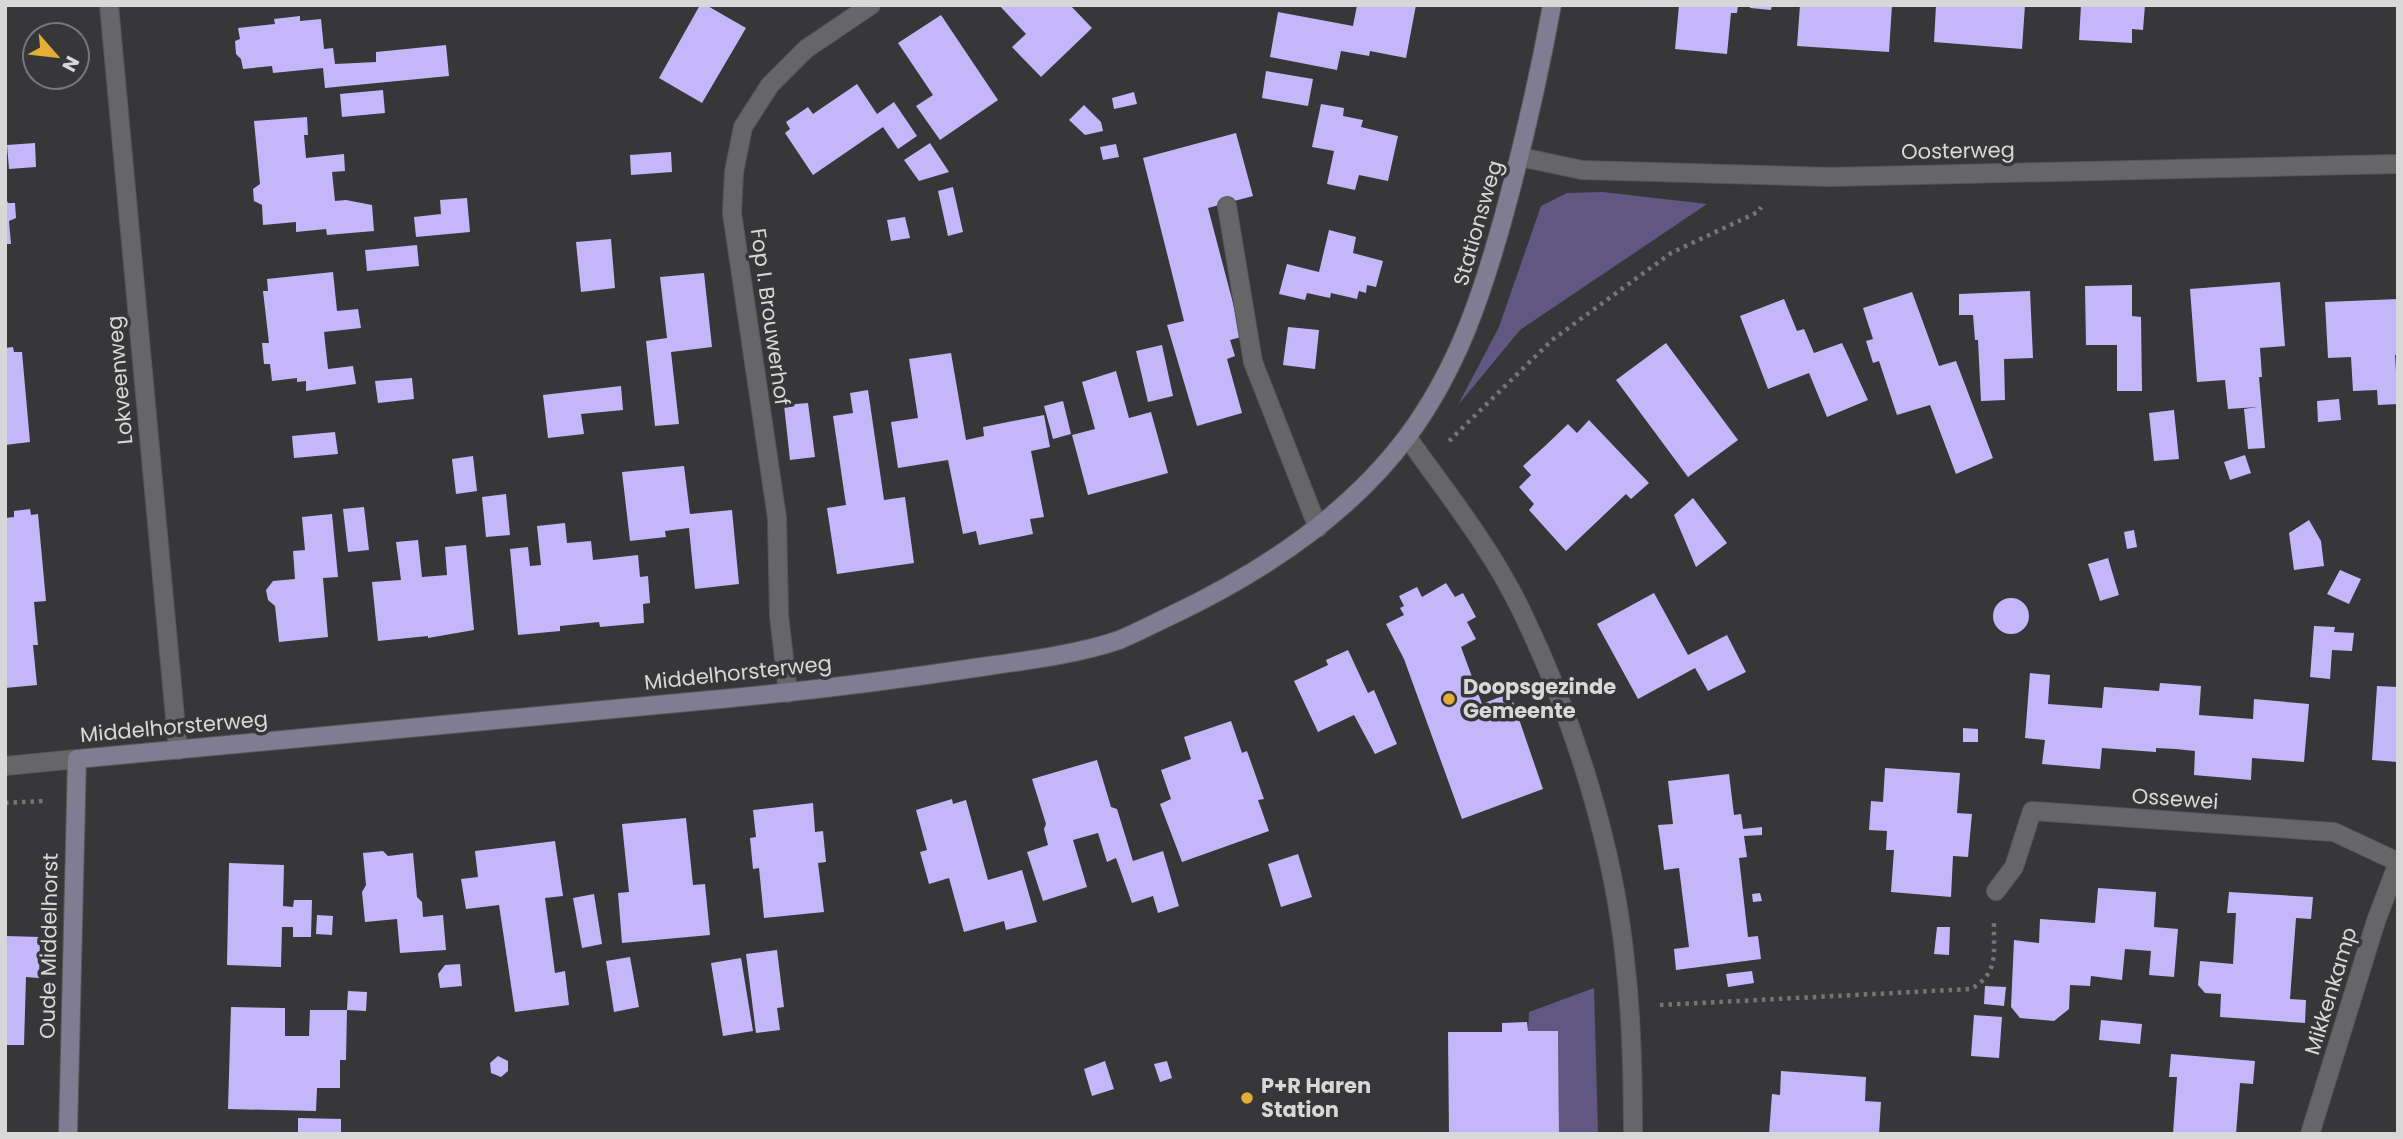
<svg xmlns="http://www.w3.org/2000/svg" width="2403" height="1139" font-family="Poppins,sans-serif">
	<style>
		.green { fill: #605783 }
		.building { fill: #c4b7f9 }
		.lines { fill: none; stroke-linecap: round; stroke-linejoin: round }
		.lane-casing { stroke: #565658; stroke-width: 20 }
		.street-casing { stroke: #565658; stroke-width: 20 }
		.secondary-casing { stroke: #565658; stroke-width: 20 }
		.path { stroke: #757576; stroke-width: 4.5; stroke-dasharray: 3.5 5; stroke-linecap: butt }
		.lane { stroke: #666668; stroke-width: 18 }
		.street { stroke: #666668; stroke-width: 18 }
		.secondary { stroke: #807c91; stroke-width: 18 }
		.poi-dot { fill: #e3ae35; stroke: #373739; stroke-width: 2.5 }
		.labels { text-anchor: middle; stroke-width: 7; stroke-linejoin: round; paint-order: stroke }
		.street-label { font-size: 21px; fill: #d8d8d9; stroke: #373739 }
		.poi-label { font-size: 21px; font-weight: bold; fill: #d8d8d9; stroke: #373739; text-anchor: start }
	</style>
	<rect width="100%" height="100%" fill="#373739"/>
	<path class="green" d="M1603,192L1707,204L1520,330L1458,405L1499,327L1541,206L1567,193Z
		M1594,988L1598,1134H1559L1558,1031H1528L1529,1012Z"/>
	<path class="building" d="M700,5H706L746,28L702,103L659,78Z
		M999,5H1070L1092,28L1041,77L1012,47L1026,34Z
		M1357,5H1416L1406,58L1370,51L1369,56L1341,51L1337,70L1270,57L1278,12L1353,26Z
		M1679,5H1738L1737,13H1731L1727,54L1675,49Z
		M1750,5H1772L1771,10L1750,8Z
		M1800,5H1892L1889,52L1797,46Z
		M1936,5H2025L2022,49L1934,42Z
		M2081,5H2145L2143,30L2132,29V43L2079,40Z
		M941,15L998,100L940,140L916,106L933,95L898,43Z
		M300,16V21L321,19L324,49L333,48L335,64L376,62V52L446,45L449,76L325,88L323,68L273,73L272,66L243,69L241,59L236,54L235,41L240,39L238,28L275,24L274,19Z
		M1266,71L1313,79L1308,106L1262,98Z
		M857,84L877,114L894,102L917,136L898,149L883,127L813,175L785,133L790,129L786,122L808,107L813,114Z
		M383,90L385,113L342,117L340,94Z
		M1134,92L1137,104L1114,109L1112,98Z
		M1321,104L1344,108L1343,116L1363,120L1361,127L1398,136L1388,181L1359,175L1355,190L1327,184L1334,151L1312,147Z
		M1084,105L1101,122L1103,131L1085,135L1069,120Z
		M307,117L308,135H304L306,158L344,154L345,171L332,172L335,201L346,200L372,205L374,231L327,235L326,229L296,232V222L263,225L262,205L254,201L253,189L260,184L254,121Z
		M1236,133L1253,196L1208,208L1234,307L1237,306L1245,336L1230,340L1235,356L1227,359L1242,413L1197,426L1167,325L1184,321L1143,158Z
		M35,143L36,167L9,169L7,145Z
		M930,143L949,172L919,181L904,160Z
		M1116,144L1119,157L1103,160L1100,147Z
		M671,152L672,172L631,175L630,155Z
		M953,187L963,232L948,236L938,191Z
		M5,197L8,203H15L16,218L9,221L11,244H5Z
		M467,198L470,232L416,237L414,217L441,214L440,200Z
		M905,217L910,238L891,241L887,220Z
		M1329,230L1356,237L1353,253L1383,261L1376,287L1367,285L1366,293L1359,291L1357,299L1331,293L1330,298L1307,293L1305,300L1279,294L1287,264L1319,272Z
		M611,239L615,288L581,292L576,242Z
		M417,245L419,266L367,271L365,250Z
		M333,272L337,311L358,309L361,328L324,332L328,369L353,366L356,384L306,391V381L297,382V378L272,381L270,364H264L262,343H269L263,291H268L267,279Z
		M704,273L712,347L671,352L679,424L655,426L646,341L667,338L660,277Z
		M2280,282L2285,346L2260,348L2262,377H2259L2265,448L2248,449L2244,409L2257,407L2228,409L2225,380L2197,382L2190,289Z
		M2132,285V316L2141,317L2142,391H2117V345H2086L2085,286Z
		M2030,291L2033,358L2004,359L2005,400L1981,401L1978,340H1975L1973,315H1959V294Z
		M1912,292L1939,366L1956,361L1993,458L1956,474L1930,405L1897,415L1879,361L1873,363L1866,341L1873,339L1863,308Z
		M1784,299L1797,331L1804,329L1814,353L1842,343L1868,400L1827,417L1809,373L1768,389L1740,316Z
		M2398,299V355H2395L2398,404L2378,405L2377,390L2353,391L2351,357L2328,358L2325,302Z
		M1288,327L1319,330L1315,369L1283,365Z
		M1666,343L1738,440L1688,477L1616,380Z
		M1162,345L1173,396L1148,402L1136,351Z
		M13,347L14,352H22L30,442L5,445V348Z
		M951,353L966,440L984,436L983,427L1044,415L1050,447L1031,451L1044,517L1030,519L1033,534L979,545L976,531L963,534L948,460L898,468L891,422L918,418L909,359Z
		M1116,371L1129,418L1151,412L1168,473L1088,495L1072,435L1095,429L1082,382Z
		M412,378L414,399L378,403L375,381Z
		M621,386L623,410L581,414L584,434L548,438L543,395Z
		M868,390L884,500L905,497L914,563L837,574L827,508L846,505L833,416L853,413L850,393Z
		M2339,399L2341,420L2318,422L2317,401Z
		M1063,401L1071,434L1053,439L1044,406Z
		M808,403L815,457L790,460L784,405Z
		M2174,410L2179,459L2154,461L2149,413Z
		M1589,420L1649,483L1631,499L1626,494L1566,551L1529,510L1534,504L1519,487L1531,475L1523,466L1545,446L1568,424L1577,433Z
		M335,432L338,454L294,458L292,436Z
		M2245,455L2251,473L2230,480L2224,462Z
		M473,456L477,491L456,494L452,459Z
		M684,466L690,514L732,510L739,584L695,589L689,528L665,531L666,537L630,541L622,472Z
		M506,494L510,535L486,537L482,497Z
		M1693,498L1727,543L1696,567L1674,515Z
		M364,507L369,550L348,552L343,509Z
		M30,509L31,515L38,514L46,601L34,602L38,645H33L37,685L5,688V518L14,517V511Z
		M332,514L338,577L323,578L328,637L279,642L275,606L268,600L266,590L273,581L295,579L293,551L305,550L302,517Z
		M2309,520L2321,541L2324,566L2294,570L2289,533Z
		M565,523L567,543L591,541L593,560L638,555L640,577L648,576L650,603L643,604L644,623L600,627L599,622L560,626V631L518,635L510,549L528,547L530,566L541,565L537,526Z
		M2134,530L2137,547L2127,549L2124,532Z
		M418,540L422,577L447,575L445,547L466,545L474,630L428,638V636L378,641L372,582L401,580L396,542Z
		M2108,558L2119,595L2100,601L2088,564Z
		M2340,570L2361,579L2349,604L2327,594Z
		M1446,583L1455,597L1463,593L1476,617L1467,622L1476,639L1461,647L1482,704L1510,693L1543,789L1462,819L1404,659L1386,624L1404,615L1400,608L1404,606L1399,596L1417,587L1422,597Z
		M1654,593L1688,655L1727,635L1746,672L1708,691L1695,668L1638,699L1597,624Z
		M1993 616a18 18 0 1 1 36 0a18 18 0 1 1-36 0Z
		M2314,626L2335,627L2334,632L2354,633L2352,651L2332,650L2330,679L2310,677Z
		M1348,650L1368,693L1374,690L1397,744L1375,754L1354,715L1318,732L1294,681L1328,665L1326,660Z
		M2030,673L2050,675L2048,704L2102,708L2104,687L2159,691L2160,683L2201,686L2199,715L2253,719L2254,699L2309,704L2304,762L2252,758L2251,780L2194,775L2195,751L2176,749L2156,748V752L2102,748L2100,769L2042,764L2045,740L2025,738Z
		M2377,686L2398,687V762L2372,760Z
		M1231,721L1242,753L1247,751L1264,799L1258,800L1269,831L1182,862L1160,804L1171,799L1161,770L1191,759L1184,737Z
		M1963,728L1978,729V742H1963Z
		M1097,760L1111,807L1117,809L1133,861L1163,851L1179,906L1158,913L1153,896L1132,903L1116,858L1107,862L1098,833L1073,840L1087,887L1043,901L1027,852L1048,845L1044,829L1046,824L1032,779Z
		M1885,768L1960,773L1957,813L1972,814L1968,857L1953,856L1951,897L1891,892L1894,850H1886L1887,831L1869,830L1871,801L1883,802Z
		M1729,774L1734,815L1741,814L1743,829L1762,827V835L1744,836L1747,857L1739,858L1748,937L1758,936L1761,959L1676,970L1674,949L1689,947L1679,868L1664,870L1661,846L1658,825L1673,824L1668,781Z
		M952,799L953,804L966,800L988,880L1022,870L1037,922L1006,930L1004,921L964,932L949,878L929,884L920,852L927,850L916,810Z
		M813,803L815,832L823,831L826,862L818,863L824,912L764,918L759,868L753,869L750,838L756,837L753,810Z
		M686,818L693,885L705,884L710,935L622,943L618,893L629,892L622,824Z
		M555,841L563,896L545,898L555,973L565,971L569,1005L515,1012L499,905L466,909L461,879L478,877L475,851Z
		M383,851L388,856L413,853L417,897L422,902L423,917L443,915L446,950L400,953L397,919L365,922L362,892L366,885L363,853Z
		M1298,854L1312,897L1281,907L1268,864Z
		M229,863L284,865L283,906L293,907L294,900H312L311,937H293V927H282L281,967L227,965Z
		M2098,888L2156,892L2154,927L2178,929L2174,977L2149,975L2151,951L2125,949L2122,980L2091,976L2090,986L2070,985L2069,1009L2054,1021L2020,1018L2011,1007L2014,940L2039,943L2040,919L2095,923Z
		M2229,892L2313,897L2311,919L2296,918L2290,999L2306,1000L2305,1023L2220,1017L2221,994L2205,993L2198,985L2200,961L2233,964L2236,913H2227Z
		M1760,893L1762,901L1753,902L1752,894Z
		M594,894L602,944L582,948L573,898Z
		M317,915L333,916L332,935L316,934Z
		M1937,927H1950L1949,955L1934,954Z
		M5,936L40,937L39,978L26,977L24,1045H5Z
		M777,950L784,1007L777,1008L780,1030L756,1033L746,954Z
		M630,957L639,1007L614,1012L606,961Z
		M741,958L753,1031L723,1036L711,963Z
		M460,964L462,986L440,988L438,974L445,965Z
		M1752,971L1754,983L1728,987L1726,974Z
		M1985,986L2006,987L2004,1006L1984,1004Z
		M348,991L367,992L366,1011L347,1010Z
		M231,1007L285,1008V1036H309L310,1010H347L346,1060H340V1088H317L316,1111L228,1109Z
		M1974,1015L2002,1017L1999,1058L1971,1056Z
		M2101,1020L2142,1024L2140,1044L2099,1040Z
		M1527,1022L1528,1031H1558L1559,1134H1449L1448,1032H1502V1023Z
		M2171,1054L2255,1061L2253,1084L2240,1083L2236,1134H2173L2177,1077H2169Z
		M498,1056L508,1061V1071L501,1077L491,1073L490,1063Z
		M1105,1061L1114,1089L1092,1096L1084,1069Z
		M1167,1061L1172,1078L1160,1082L1154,1064Z
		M1781,1071L1866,1077L1865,1101L1881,1102L1879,1134H1769L1772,1094L1780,1095Z
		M298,1118L341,1119V1134H298Z"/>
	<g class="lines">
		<defs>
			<path id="lane" d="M1227,206L1253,362L1318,528"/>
			<path id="street" d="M109,5L178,750
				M1520,157L1582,170L1830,177L2398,164
				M1407,437C1447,493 1491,548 1521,610C1574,719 1615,848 1626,970C1632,1024 1633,1079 1633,1134
				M788,693L779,615L777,518L732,213L734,172L743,127L770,85L806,49L871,5
				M5,766L77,759
				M1996,891L2014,867L2032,811L2334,832L2398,862
				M2310,1134L2376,921L2398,863"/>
			<path id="secondary" d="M68,1134L77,759C291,739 506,719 721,699C808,691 895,680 981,667C1024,661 1079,654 1119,640C1136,633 1153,624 1170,616C1259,574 1347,517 1407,437C1457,370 1482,295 1504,215C1523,146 1539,76 1552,5"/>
		</defs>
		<use href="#lane" class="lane-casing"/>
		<use href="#street" class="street-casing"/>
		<use href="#secondary" class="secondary-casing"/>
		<path class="path" d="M1449,441L1552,340L1671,253L1758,212L1761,207
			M5,803L43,801
			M1660,1005L1971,989C2000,972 1993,953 1994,923"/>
		<use href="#lane" class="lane"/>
		<use href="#street" class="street"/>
		<use href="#secondary" class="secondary"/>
	</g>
	<g class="poi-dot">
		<circle cx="1449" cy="699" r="7"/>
		<circle cx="1247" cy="1098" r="7"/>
	</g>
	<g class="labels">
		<g class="street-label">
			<text transform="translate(1958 151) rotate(-1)" y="7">Oosterweg</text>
			<text transform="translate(1478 223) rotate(-74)" y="7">Stationsweg</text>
			<text transform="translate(770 317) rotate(82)" y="7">Fop I. Brouwerhof</text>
			<text transform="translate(120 380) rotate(-95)" y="7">Lokveenweg</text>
			<text transform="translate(738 673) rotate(-6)" y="7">Middelhorsterweg</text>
			<text transform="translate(174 727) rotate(-5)" y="7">Middelhorsterweg</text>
			<text transform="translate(2175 799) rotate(4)" y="7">Ossewei</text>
			<text transform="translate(49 946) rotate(-89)" y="7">Oude Middelhorst</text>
			<text transform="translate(2331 991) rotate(-73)" y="7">Mikkenkamp</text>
		</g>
		<g class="poi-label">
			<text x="1463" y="694">Doopsgezinde<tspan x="1463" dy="24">Gemeente</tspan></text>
			<text x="1261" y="1093">P+R Haren<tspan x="1261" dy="24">Station</tspan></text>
		</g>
	</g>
	<rect width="2403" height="1139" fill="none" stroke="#d8d8d9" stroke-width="14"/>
	<g transform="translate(56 56) rotate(118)"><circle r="33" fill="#373739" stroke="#777779" stroke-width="2"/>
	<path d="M0-5L12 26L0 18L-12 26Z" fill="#e3ae35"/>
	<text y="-10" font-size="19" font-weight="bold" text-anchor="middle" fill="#d8d8d9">N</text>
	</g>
</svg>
